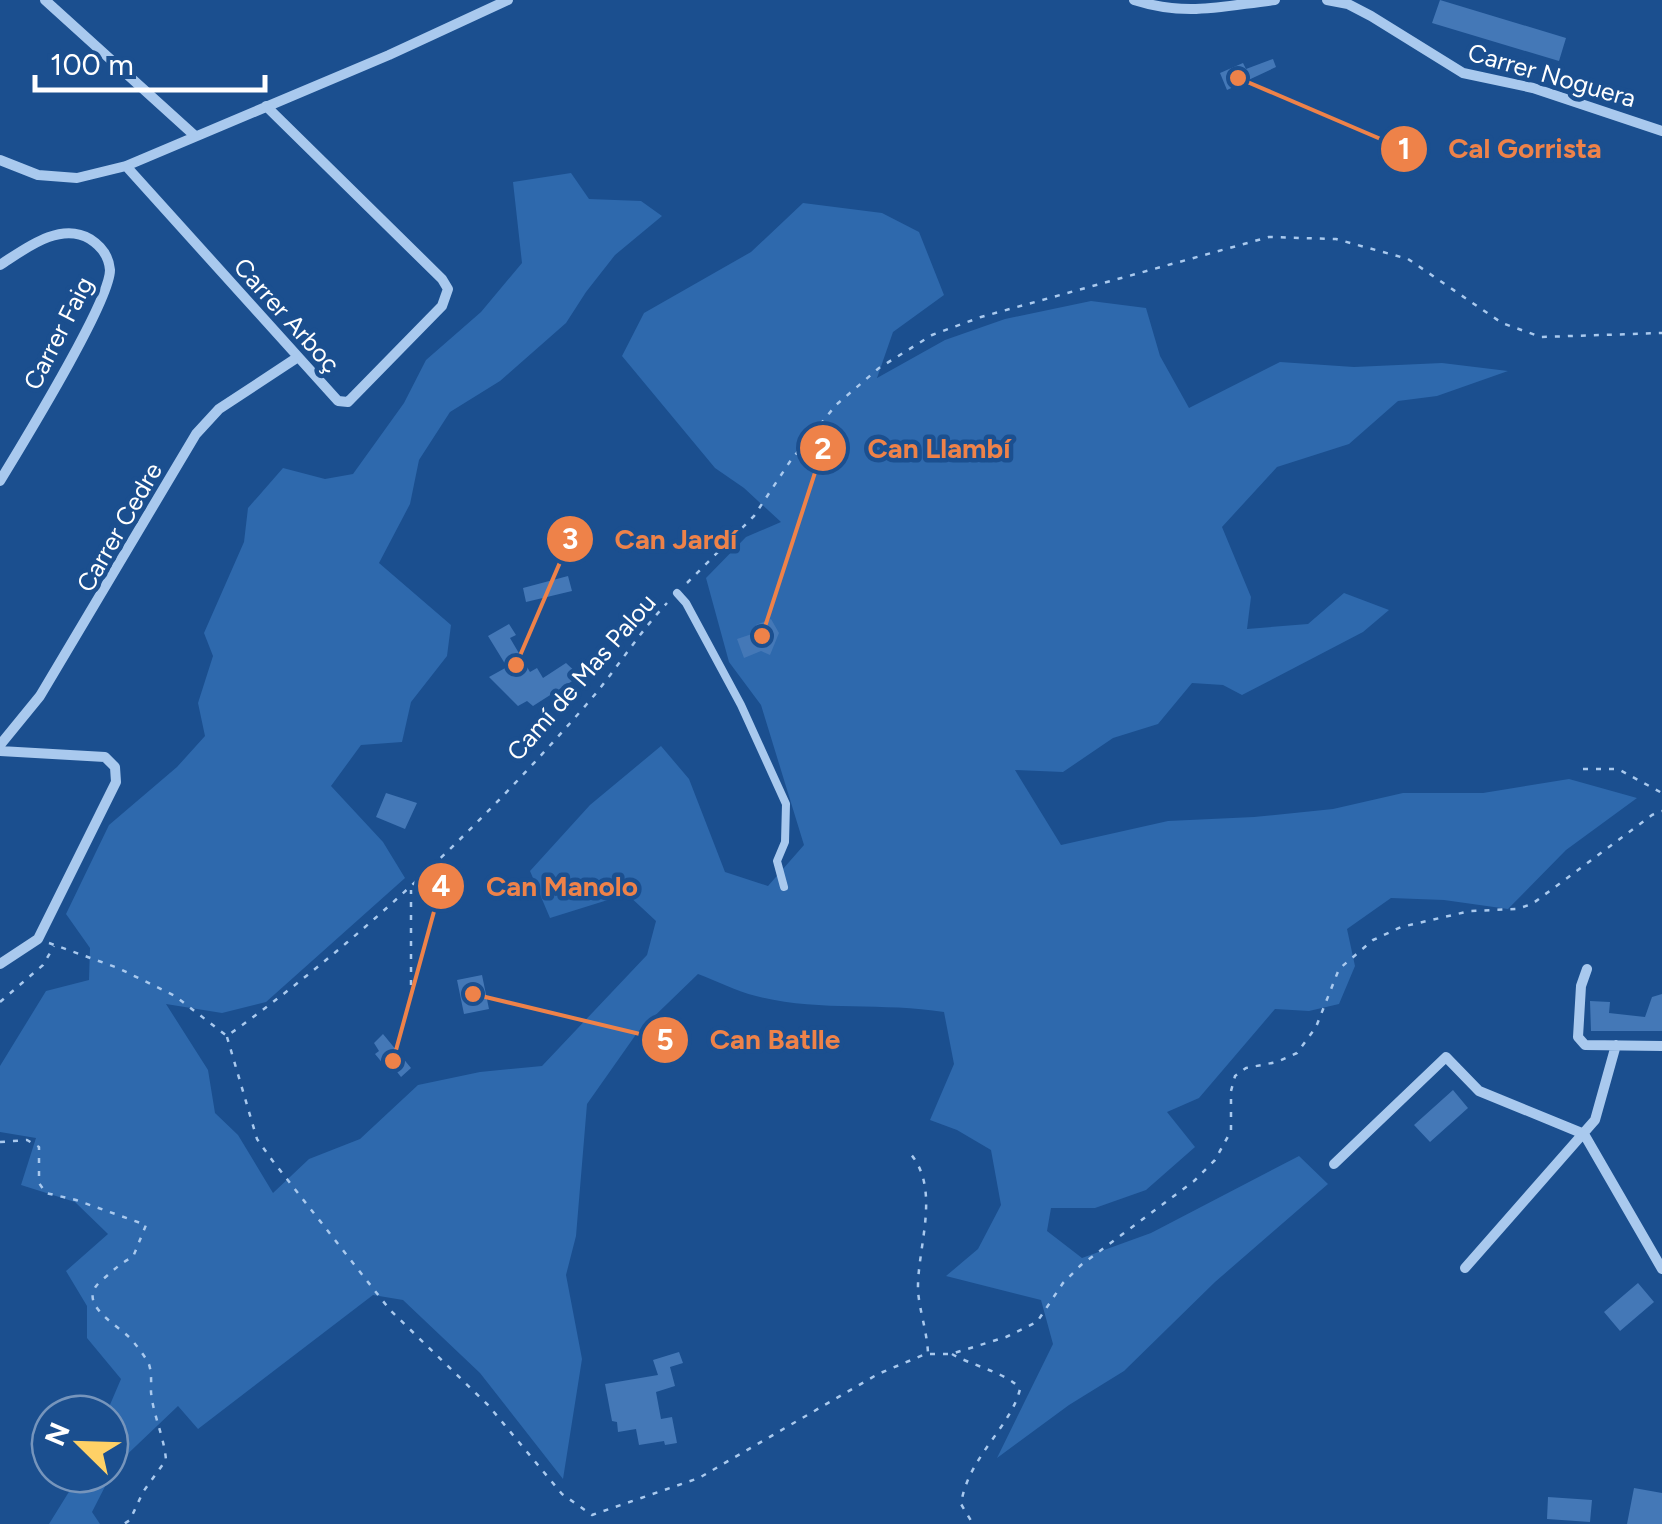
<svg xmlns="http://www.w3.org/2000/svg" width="1662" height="1524" font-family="Figtree,sans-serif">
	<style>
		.green { fill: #2e69ad }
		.building { fill: #4478b7 }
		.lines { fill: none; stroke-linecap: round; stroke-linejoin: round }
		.path { stroke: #a9c9ee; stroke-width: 2.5; stroke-dasharray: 5 8; stroke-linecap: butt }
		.lane { stroke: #a9c9ee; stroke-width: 8 }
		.street { stroke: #a9c9ee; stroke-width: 10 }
		.labels { text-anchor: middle; stroke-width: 9; stroke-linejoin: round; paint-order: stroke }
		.street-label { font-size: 25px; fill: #fff; stroke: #1b4f8f }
		.leader { fill: none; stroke: #ee8249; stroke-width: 4 }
		.callout-dot { fill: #ee8249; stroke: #1b4f8f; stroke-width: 4 }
		.mark-label { font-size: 30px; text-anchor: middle; font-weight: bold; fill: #fff }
		.callout-label { font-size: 28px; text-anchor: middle; font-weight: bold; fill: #ee8249; stroke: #1b4f8f; stroke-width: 9; stroke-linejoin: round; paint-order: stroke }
	</style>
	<rect width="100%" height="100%" fill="#1b4f8f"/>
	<path class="green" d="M571,173L589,199L641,201L662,216L615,255L586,292L566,323L500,381L450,412L419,460L410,504L379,563L451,625L447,656L411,702L402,742L361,745L331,786L383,842L405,878L266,1002L222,1013L166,1004L208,1070L215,1113L238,1135L273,1193L309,1159L360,1139L418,1085L480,1072L542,1066L647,955L656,921L627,894L550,918L530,871L590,805L661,746L689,779L725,872L768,886L804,845L761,705L729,662L706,578L746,537L781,522L744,488L715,468L622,356L644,313L751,252L803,203L882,213L919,232L944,295L893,332L877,378L945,340L1005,319L1091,301L1146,308L1160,356L1189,408L1280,362L1354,367L1442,363L1508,371L1437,396L1398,401L1349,444L1277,467L1222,527L1251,597L1247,629L1308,624L1344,593L1389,610L1363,632L1242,695L1223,685L1192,683L1158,724L1113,738L1063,772L1015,770L1061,845L1168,821L1254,817L1333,809L1403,793H1483L1569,779L1637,798L1566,850L1508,909L1444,900L1391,898L1347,929L1355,966L1339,1004L1309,1011L1275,1009L1199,1098L1167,1112L1195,1147L1146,1190L1095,1208H1051L1047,1231L1082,1258L1151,1233L1299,1156L1328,1184L1215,1282L1124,1371L1069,1405L997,1458L1053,1344L1041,1300L946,1276L978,1249L1001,1205L991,1150L957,1130L930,1120L954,1064L944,1012C882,1002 817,1012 756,996C736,991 717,981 698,974L637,1033L587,1104L576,1236L566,1275L582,1359L563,1479L480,1373L403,1300L373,1295L198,1429L178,1406L116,1465L92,1512L100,1524H49L80,1474H110V1414H106L121,1379L87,1338V1306L66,1271L108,1234L75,1202L21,1185L36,1138L0,1132V1066L46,991L89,980L90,948L66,914L109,825L177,767L205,736L198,703L213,656L204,633L244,542L248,508L283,468L325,479L353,474L404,403L426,360L481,312L522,263L513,182Z"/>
	<path class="building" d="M1440,0L1566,38L1559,61L1432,23Z
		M1273,59L1276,67L1227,90L1220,73L1243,63L1246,69Z
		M568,576L572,591L526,602L523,588Z
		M771,619L779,633L770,655L761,651L744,658L737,639L758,632L756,625Z
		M509,624L516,635L510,638L530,672L537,668L543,678L566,663L580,676L533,706L527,701L518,706L489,677L507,667L488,636Z
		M386,793L417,803L405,829L376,817Z
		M482,975L489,1009L464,1014L457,980Z
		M1662,994V1031H1591L1590,1001L1610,1002L1609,1013L1645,1017L1652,997Z
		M383,1034L411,1068L401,1077L394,1068L389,1071L375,1054L379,1051L374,1043Z
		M1453,1090L1468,1108L1430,1142L1414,1125Z
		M1638,1283L1654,1302L1620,1331L1604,1312Z
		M679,1352L683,1363L670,1367L675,1386L656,1392L661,1419L672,1417L677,1443L665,1445L664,1441L639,1445L636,1429L618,1432L617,1422L612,1421L605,1384L658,1375L653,1360Z
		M1634,1488L1662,1493V1524H1627Z
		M1548,1497L1592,1500L1590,1522L1547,1519Z"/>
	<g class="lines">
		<path class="path" d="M687,583L754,516L791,460L836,405L879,368L932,335L981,317L1269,237L1336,239L1408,259L1502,323L1541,337L1662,333
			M1583,769H1618L1662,793
			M49,943L118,968L175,996L227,1036C360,941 479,828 586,705C615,672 637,635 667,603
			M411,985V890
			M0,1002L43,965L54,946
			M227,1037L257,1139L272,1160L390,1310L488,1405L562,1494L592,1515L699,1478L878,1374L928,1353C927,1331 919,1309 918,1290C917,1246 943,1186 907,1150
			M0,1142L27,1140L39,1147V1183L46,1193L76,1200L146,1225L133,1257C120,1263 113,1271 102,1280C75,1302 113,1322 129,1337C135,1343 143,1354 148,1362C152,1370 151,1383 151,1392C153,1415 164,1436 166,1460L143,1492L130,1520L124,1524
			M930,1354H951L1006,1337L1037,1322L1063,1283L1081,1265L1194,1181L1215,1160L1231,1131V1091L1235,1076L1246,1068L1277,1062L1297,1053L1316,1027L1339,969L1373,940L1401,927L1470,911L1517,909L1532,904L1652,815L1662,811
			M952,1354C970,1365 1010,1374 1020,1389C1011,1427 968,1457 961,1504L973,1524"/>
		<path class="lane" d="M677,593L686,603L741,705L786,804L785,842L777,861L784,887"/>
		<path class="street" d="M45,0L194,135
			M1134,0C1187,17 1222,6 1275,0
			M1327,0L1348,4L1371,16L1463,73L1533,88L1662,131
			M0,160L38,175L77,178L126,166L389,55L508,0
			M126,166L338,401L348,402L442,306L448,289L442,279L266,106
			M0,265C25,249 60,221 90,239C101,246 109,257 110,270C110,302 21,446 0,481
			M0,745L40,696L196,434L219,409L298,357
			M0,751L105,757L115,767L116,782L38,939L0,964
			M1587,969L1581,986L1578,1037L1585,1045L1662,1046
			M1334,1164L1446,1057L1479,1091L1584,1134L1662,1269
			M1465,1268L1595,1120L1616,1045"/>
	</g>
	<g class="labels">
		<g class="street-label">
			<text transform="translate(1552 75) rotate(16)" y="9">Carrer Noguera</text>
			<text transform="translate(287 315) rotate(48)" y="9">Carrer Arboç</text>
			<text transform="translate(58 333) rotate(-63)" y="9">Carrer Faig</text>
			<text transform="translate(119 527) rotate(-60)" y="9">Carrer Cedre</text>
			<text transform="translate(581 677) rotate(-49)" y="9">Camí de Mas Palou</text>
		</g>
	</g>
	<path class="leader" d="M1238 78L1404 149M762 636L823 448M516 665L570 539M393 1061L441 886M473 994L665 1040"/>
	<g class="callout-dot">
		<circle cx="1238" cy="78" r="10"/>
		<circle cx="762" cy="636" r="10"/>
		<circle cx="516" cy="665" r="10"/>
		<circle cx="393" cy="1061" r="10"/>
		<circle cx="473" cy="994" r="10"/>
		<circle cx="1404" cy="149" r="25"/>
		<circle cx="823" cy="448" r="25"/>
		<circle cx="570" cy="539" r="25"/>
		<circle cx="441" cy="886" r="25"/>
		<circle cx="665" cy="1040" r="25"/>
	</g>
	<g class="mark-label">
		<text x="1404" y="159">1</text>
		<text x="823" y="459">2</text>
		<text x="570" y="549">3</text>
		<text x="441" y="896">4</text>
		<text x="665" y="1050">5</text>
	</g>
	<g class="callout-label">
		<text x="1525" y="158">Cal Gorrista</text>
		<text x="939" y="458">Can Llambí</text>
		<text x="676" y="549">Can Jardí</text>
		<text x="562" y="896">Can Manolo</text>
		<text x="775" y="1049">Can Batlle</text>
	</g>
	<g transform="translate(80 1444) rotate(293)"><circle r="48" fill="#1b4f8f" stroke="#7695bc" stroke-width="2.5"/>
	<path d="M0-8L18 38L0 25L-18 38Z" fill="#ffd166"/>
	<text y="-15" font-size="28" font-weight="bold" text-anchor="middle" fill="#ffffff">N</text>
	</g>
	<path d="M35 75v15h230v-15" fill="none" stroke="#ffffff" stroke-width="5"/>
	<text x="50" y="75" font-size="30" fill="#ffffff" stroke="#1b4f8f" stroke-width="8" paint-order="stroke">100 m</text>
</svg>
